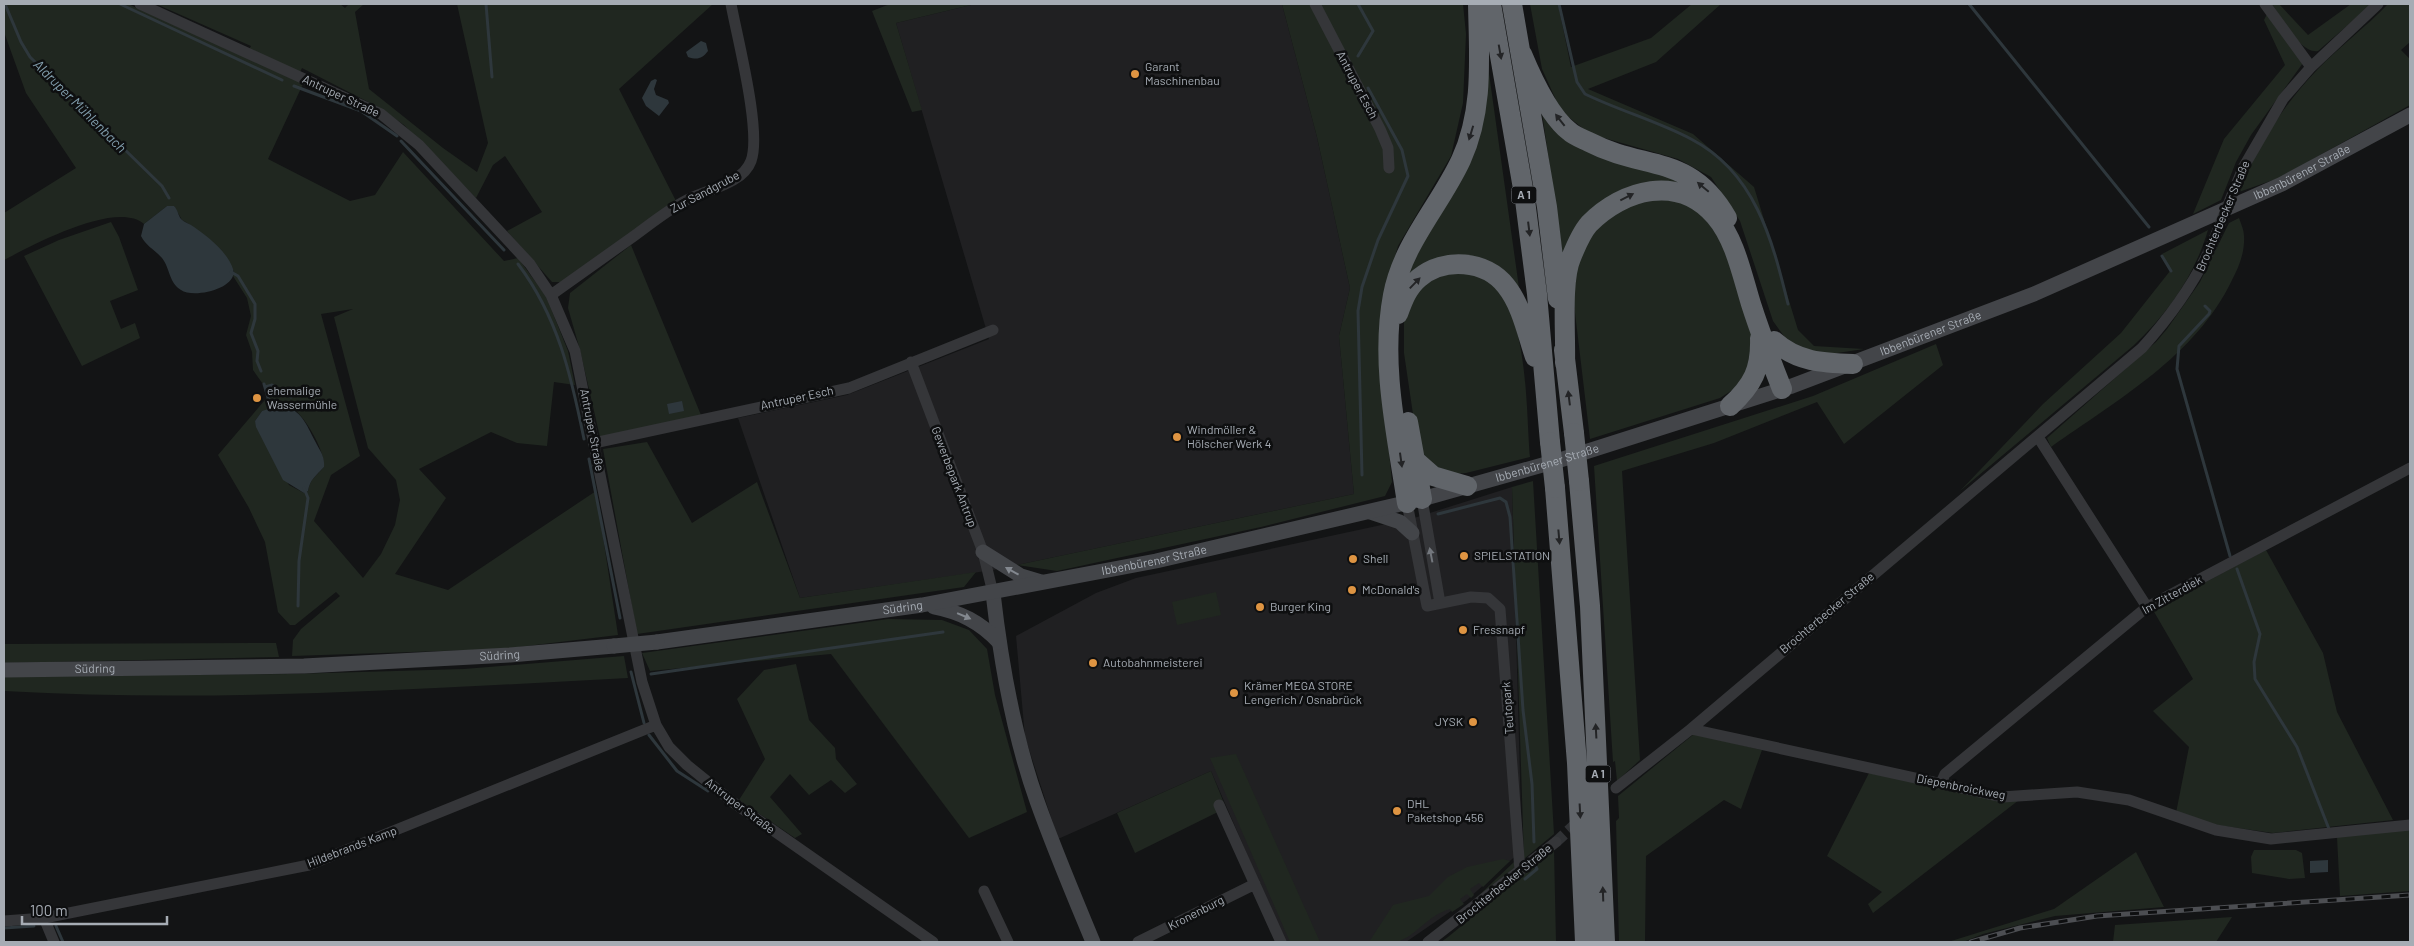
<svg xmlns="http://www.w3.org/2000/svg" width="2414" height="946" font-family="Barlow,sans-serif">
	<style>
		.built { fill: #202022 }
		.green { fill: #202720; fill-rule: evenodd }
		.water { fill: #2e373c }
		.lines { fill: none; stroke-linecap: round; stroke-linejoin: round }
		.stream { stroke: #2e373c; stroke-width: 3 }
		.minor-tunnel { stroke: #303235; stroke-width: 11; stroke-dasharray: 11 5.5; stroke-linecap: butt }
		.minor { stroke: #353639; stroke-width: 11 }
		.secondary { stroke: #434549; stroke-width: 15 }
		.motorway { stroke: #61656a; stroke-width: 20 }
		.rail-casing { stroke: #4c4e52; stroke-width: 5 }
		.rail { stroke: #0e0f10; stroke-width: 3; stroke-dasharray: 9; stroke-linecap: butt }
		.minor-bridge { stroke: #353639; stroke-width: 11 }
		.secondary-bridge { stroke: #434549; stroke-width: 15 }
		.motorway-bridge { stroke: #61656a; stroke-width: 20 }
		.oneway { fill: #232426 }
		.oneway2 { fill: #73777d }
		.oneway3 { fill: #83888f }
		.poi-dot { fill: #de9442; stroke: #0e0f10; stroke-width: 2 }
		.labels { text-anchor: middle; stroke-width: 5; stroke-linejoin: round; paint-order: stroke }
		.shield { fill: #0e0f10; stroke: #787d83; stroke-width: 1 }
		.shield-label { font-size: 11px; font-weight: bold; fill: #a6acb4 }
		.poi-label { font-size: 12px; fill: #a6acb4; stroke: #0e0f10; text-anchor: start }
		.street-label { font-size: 12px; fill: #a6acb4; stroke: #0e0f10 }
		.water-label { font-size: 14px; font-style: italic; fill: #819dac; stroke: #0e0f10 }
	</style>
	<rect width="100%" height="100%" fill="#131415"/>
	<path class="built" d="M975,4H1282L1317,137L1350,288L1339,336L1354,494L993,570L800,598L738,418L847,395L989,339L896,23Z
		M1512,487L1522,850L1467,900L1406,942H1285L1211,771L1058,839L1025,737L1016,636L1096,593L1136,578L1414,518Z"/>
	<path class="green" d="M4,4H128L245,57L251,46L156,4H340L345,8L349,4H364L355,12L369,89L443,148L477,172L488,143L457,4H713L619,89L676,201L563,282H552L507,231L542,212L505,156L493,165L476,198L404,125L378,107L302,68L296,80L303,84L268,159L350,201L375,195L403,152L504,261L518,258L546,296L568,351L575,385L554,382L547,446L517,443L491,432L419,469L446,498L395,574L448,590L596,491L618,635L501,649L292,656L293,640L301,629L340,596L336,592L295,625H290L278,612L265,542L249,508L218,455L270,394L253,370L252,352L246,335L251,316L247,298L233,276L234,271L189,224L182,220L174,206H167L144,224C116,200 33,245 4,260V213L76,168L26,93L4,32ZM353,309L334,317L368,448L396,480L400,500L395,525L381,554L363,578L314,521L331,475L360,456L321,314ZM294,409C307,420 325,451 324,467C316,476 310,479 308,491L304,493L289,485L274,461L255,421L262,411Z
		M890,4H975L896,23L922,110L912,112L872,11Z
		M1282,4H1463L1466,34L1463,103L1451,156L1398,246L1386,288L1379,351L1392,482L1385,496L1261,527L1057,571L1017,565L1354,494L1339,336L1350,288L1317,137Z
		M1530,4H1558L1571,67L1651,38L1692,4H1721L1656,62L1588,89L1693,134L1754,187L1798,330L1814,346L1864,349L1824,355L1789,343L1773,321L1740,221L1711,177L1678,159L1590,134L1561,111L1542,69Z
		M2272,4H2279L2308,35L2351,4H2372L2318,51C2300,54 2281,17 2272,4Z
		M2388,4H2410V42L2401,50L2410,59V105L2279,178L2239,192C2257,146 2284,104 2318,69C2340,46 2366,27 2388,4Z
		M2267,14L2303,63L2251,135L2236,162L2221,200L2193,214L2224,139L2285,65L2264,20Z
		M1487,59L1521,302L1473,263L1396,296L1455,180Z
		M1541,106L1553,120L1659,167L1712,208L1630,191L1564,263Z
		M1668,198L1696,209L1719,235L1749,320L1753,343L1747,374L1734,389L1720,398L1590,439L1573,296L1575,270L1587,239L1623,206Z
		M2239,218C2241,224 2244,230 2244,236C2245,252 2239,267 2232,280C2196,356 2117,400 2051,447L2047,438L2156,342L2167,329L2200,282L2229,223Z
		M111,222L119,237L138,290L110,301L121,329L135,323L140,338L82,366L24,256L59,240Z
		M2208,230C2194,277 2168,313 2133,346L1960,491L2043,404L2121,333L2170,271L2162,254Z
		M631,245L701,415L600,437L580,350L568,308L570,293Z
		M1467,272C1475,275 1485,278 1491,283C1529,312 1526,415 1530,457L1466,473L1455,474L1434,470L1421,452L1414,421L1404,353V323L1406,313L1419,288L1439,275Z
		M1936,344L1943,365L1844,444L1817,402L1714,443L1622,471L1640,760L1617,781L1615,761L1613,762L1594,466L1813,396Z
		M647,442L692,523L757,482L800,598L976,572L964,587L637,634L603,449Z
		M1533,481L1554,834L1524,859L1512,487Z
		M2266,550L2323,653L2337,712L2393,820L2273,833L2217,825L2176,813L2189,747L2153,711L2193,679L2153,610Z
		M1216,592L1221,615L1177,625L1172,602Z
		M888,619L942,620L969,630L987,649L995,695L1027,812L969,838L831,654L650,671L642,653Z
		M276,643L279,657L4,663V644Z
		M624,656L628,678C420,689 212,703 4,691V676L292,674L464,669Z
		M796,664L809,720L835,748L836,759L857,784L845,793L831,780L809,795L790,774L770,797L802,834L795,838L739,800L765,759L737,699L764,670Z
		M1694,734L1762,750L1741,809L1724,800L1646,856L1645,942H1619L1616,821L1619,818L1618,796Z
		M1236,754L1320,942H1290L1210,758Z
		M1211,771L1226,808L1135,853L1117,813Z
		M1869,773L2019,800L1873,913L1868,904L1882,892L1827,856Z
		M2410,829V891L2340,896L2337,837Z
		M1554,850L1556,942H1441L1448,937Z
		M2254,850H2296L2302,853L2305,878L2289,879L2252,873L2251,857Z
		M2136,852L2164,907L2055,916L1983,934L1963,942H1948L2054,909Z
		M1503,859L1510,861L1483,887L1479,883L1470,889L1474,895L1471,898L1467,894L1460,899L1464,904L1452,912L1450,909C1428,915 1416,936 1397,942C1389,945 1377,942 1369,942L1393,905L1429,896L1448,877L1467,867Z
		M1514,862V868L1475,899Z
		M2232,917L2216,942H2113L2115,925Z"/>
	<path class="water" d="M701,41L706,43L708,51C702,59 697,60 688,57L686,52Z
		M655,79L657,80L654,89L656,95L668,100L669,103L659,116L646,106L642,98L651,81Z
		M167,206H174C178,210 178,215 181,219C184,222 188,223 191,225C205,234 228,252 233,269C239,288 194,299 181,290C169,283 170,268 162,258C155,250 146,246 141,236L144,224Z
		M682,401L684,411L669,414L667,404Z
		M281,405C302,410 306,424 315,441C320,451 325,456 324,467C316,476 310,479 308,491L304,493L283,480L256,427L255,421L262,411Z
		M2328,860V872L2310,873V861Z"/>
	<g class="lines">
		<path class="stream" d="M5,4L21,42L30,57L162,186L169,198
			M120,4L282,80
			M486,4L492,77
			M1559,4L1577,82L1585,94C1620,111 1657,121 1691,139C1755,172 1772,239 1788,304
			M1969,4L2149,227
			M1358,56L1373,31L1358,4
			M294,86L361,111L397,136
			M401,141L504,250
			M2162,256L2171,271
			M518,264C558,317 571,375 584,439
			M231,272L238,276L255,304V319L251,333L258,351L257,361L261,371
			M2205,306L2210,311L2209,314L2179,346L2177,369L2230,556
			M264,384L269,401
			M265,387L272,385L291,397
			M589,459L620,618
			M1362,475L1358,311L1362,287L1378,240L1408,176L1402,150L1368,88
			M1438,514L1500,498L1506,502L1510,517L1523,710L1532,784L1534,842
			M2237,569L2260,634L2254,662L2255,679L2297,747L2329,829
			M298,606L299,561L308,498L304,488
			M631,672L644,723
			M651,674L943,632
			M649,735L677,771L708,791
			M1525,879L1537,869L1536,867
			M56,926L63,942
			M4,928L34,926"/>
		<path class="minor-tunnel" d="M1556,842L1581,819"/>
		<path class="minor" d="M140,4L381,114L419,145L530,264L551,295L575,351L642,682L656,725L669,747L687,765L734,803L933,942
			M1315,4L1380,129L1388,148L1389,168
			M2265,4L2311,67
			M2243,168L2283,99L2311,67L2378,4
			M551,295C579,275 606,256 634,236C652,223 671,207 691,198C710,189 743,183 751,161C762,132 737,37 731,4
			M911,362L983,552L993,593
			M2038,437L2147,607
			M594,443L849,388L993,330
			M1422,499L1440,603
			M1407,503L1427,606L1471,597L1488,598L1500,609L1520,871
			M1691,729L2002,797L2077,792L2129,800L2216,830L2271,839L2410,825
			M1941,783L1945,774L2147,607L2410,468
			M1616,788L1691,729L2142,348C2170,317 2192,287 2210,249
			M1219,805L1281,942
			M984,891L1008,942
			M44,918L54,942
			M4,921L44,918L309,865L656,725
			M1138,942L1255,884
			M1428,942L1556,842"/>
		<g class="secondary">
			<path d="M1370,512L1400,522L1412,533"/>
			<path d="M983,552L1021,576L1041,582"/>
			<path d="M993,593C1001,663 1013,734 1037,801C1054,849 1074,896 1093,942"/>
			<path d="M934,607C960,612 980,622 999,642"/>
			<path id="s1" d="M657,642L922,605L1156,561L1422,499L1560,460L1792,386L2034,294L2282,184L2410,115"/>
			<path id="s2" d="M4,670L304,666L510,655L614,646"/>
		</g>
		<path class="motorway" d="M1491,4L1525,200L1537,294L1550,442
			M1512,4L1547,207L1558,299
			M1522,54C1532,78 1549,115 1569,131C1574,136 1583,139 1589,142C1645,171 1690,153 1727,218
			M1398,314C1403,300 1408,287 1419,278C1444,257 1486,260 1506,286C1522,306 1527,334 1535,357
			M1774,341C1797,362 1823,363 1853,364
			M1564,350L1574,433
			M1565,363C1566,336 1561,281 1571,258C1575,248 1582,232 1589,224C1623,189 1679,174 1715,216C1735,239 1742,275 1751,304C1760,332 1771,361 1782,389
			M1730,406C1753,385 1761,369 1760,338
			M1408,422L1422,499
			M1416,461L1433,476L1467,486
			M1579,481L1590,606L1605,942
			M1555,488L1577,763L1585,942
			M1407,503C1397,435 1380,364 1393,295C1403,243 1439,207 1461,160C1484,110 1479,58 1478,4"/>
		<defs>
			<path id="rail" d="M1971,942L2020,928L2097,916L2410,895"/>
		</defs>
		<use href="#rail" class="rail-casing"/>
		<use href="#rail" class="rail"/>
		<path class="minor-bridge" d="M2210,249L2243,168"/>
		<path class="secondary-bridge" d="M614,646L657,642"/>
		<path class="motorway-bridge" d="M1574,433L1579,481
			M1550,442L1555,488"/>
	</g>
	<defs><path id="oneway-solid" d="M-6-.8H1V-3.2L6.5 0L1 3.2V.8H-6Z" transform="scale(1.25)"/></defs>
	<g class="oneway">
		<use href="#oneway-solid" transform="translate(1500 52) rotate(80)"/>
		<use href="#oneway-solid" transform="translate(1560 120) rotate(-128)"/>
		<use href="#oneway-solid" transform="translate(1471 133) rotate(107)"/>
		<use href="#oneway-solid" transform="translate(1703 187) rotate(-140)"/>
		<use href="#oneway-solid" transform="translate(1627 197) rotate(-27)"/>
		<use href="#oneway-solid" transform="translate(1529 229) rotate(83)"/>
		<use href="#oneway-solid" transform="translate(1415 283) rotate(-46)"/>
		<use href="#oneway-solid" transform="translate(1569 398) rotate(-97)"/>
		<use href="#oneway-solid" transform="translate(1401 460) rotate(82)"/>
		<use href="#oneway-solid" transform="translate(1559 537) rotate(85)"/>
		<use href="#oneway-solid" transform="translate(1596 731) rotate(-93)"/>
		<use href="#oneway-solid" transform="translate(1580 811) rotate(87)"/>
		<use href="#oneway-solid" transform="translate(1603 894) rotate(-92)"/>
	</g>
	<use class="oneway2" href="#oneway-solid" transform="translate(1431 555) rotate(-101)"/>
	<g class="oneway3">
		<use href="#oneway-solid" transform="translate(1012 571) rotate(-151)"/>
		<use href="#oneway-solid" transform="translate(964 616) rotate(23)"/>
	</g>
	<g class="poi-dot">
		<circle cx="1135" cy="74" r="5"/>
		<circle cx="257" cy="398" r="5"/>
		<circle cx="1177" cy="437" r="5"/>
		<circle cx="1464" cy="556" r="5"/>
		<circle cx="1353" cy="559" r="5"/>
		<circle cx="1352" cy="590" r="5"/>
		<circle cx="1260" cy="607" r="5"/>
		<circle cx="1463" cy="630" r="5"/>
		<circle cx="1093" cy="663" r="5"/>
		<circle cx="1234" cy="693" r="5"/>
		<circle cx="1473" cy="722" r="5"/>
		<circle cx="1397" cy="811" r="5"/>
	</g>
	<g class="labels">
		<g class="shield">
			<rect x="1511.5" y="186.5" width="25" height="17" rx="4"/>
			<rect x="1585.5" y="765.5" width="25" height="17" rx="4"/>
		</g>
		<g class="shield-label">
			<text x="1524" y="199">A 1</text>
			<text x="1598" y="778">A 1</text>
		</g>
		<g class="poi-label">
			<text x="1145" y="71">Garant<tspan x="1145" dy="14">Maschinenbau</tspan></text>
			<text x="267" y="395">ehemalige<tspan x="267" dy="14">Wassermühle</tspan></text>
			<text x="1187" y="434">Windmöller &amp;<tspan x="1187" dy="14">Hölscher Werk 4</tspan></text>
			<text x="1474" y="560">SPIELSTATION</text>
			<text x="1363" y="563">Shell</text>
			<text x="1362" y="594">McDonald's</text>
			<text x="1270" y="611">Burger King</text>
			<text x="1473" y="634">Fressnapf</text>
			<text x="1103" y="667">Autobahnmeisterei</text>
			<text x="1244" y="690">Krämer MEGA STORE<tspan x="1244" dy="14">Lengerich / Osnabrück</tspan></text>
			<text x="1463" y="726" text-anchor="end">JYSK</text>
			<text x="1407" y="808">DHL<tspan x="1407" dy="14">Paketshop 456</tspan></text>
		</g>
		<g class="street-label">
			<text transform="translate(1357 85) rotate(62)" y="4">Antruper Esch</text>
			<text transform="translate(341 96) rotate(25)" y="4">Antruper Straße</text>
			<text dy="4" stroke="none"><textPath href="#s1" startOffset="1719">Ibbenbürener Straße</textPath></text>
			<text transform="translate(705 192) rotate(-28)" y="4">Zur Sandgrube</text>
			<text transform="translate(2223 216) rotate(-67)" y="4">Brochterbecker Straße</text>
			<text dy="4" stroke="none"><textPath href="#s1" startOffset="1314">Ibbenbürener Straße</textPath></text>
			<text transform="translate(797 398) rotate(-12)" y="4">Antruper Esch</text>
			<text transform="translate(592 430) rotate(79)" y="4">Antruper Straße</text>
			<text dy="4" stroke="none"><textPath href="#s1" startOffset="909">Ibbenbürener Straße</textPath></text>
			<text transform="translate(954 477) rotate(69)" y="4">Gewerbepark Antrup</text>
			<text dy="4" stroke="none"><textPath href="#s1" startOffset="504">Ibbenbürener Straße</textPath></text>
			<text transform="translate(2172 595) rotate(-29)" y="4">Im Zitterdiek</text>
			<text dy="4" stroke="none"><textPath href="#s1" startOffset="248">Südring</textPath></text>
			<text transform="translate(1827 613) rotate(-40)" y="4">Brochterbecker Straße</text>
			<text dy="4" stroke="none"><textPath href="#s2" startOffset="496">Südring</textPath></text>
			<text dy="4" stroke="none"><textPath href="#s2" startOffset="91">Südring</textPath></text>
			<text transform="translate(1508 708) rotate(-94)" y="4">Teutopark</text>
			<text transform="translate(1961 787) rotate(11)" y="4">Diepenbroickweg</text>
			<text transform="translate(740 806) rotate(37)" y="4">Antruper Straße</text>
			<text transform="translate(352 847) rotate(-21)" y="4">Hildebrands Kamp</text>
			<text transform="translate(1504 884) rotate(-39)" y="4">Brochterbecker Straße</text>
			<text transform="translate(1196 913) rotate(-27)" y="4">Kronenburg</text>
		</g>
		<g class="water-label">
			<text transform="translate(80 106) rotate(45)" y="5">Aldruper Mühlenbach</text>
		</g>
	</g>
	<rect width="2414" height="946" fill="none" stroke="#a6acb4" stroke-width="10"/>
	<path d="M22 916v8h145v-8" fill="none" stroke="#a6acb4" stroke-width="2.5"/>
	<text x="30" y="916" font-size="15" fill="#a6acb4" stroke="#0e0f10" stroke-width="4" paint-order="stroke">100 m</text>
</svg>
